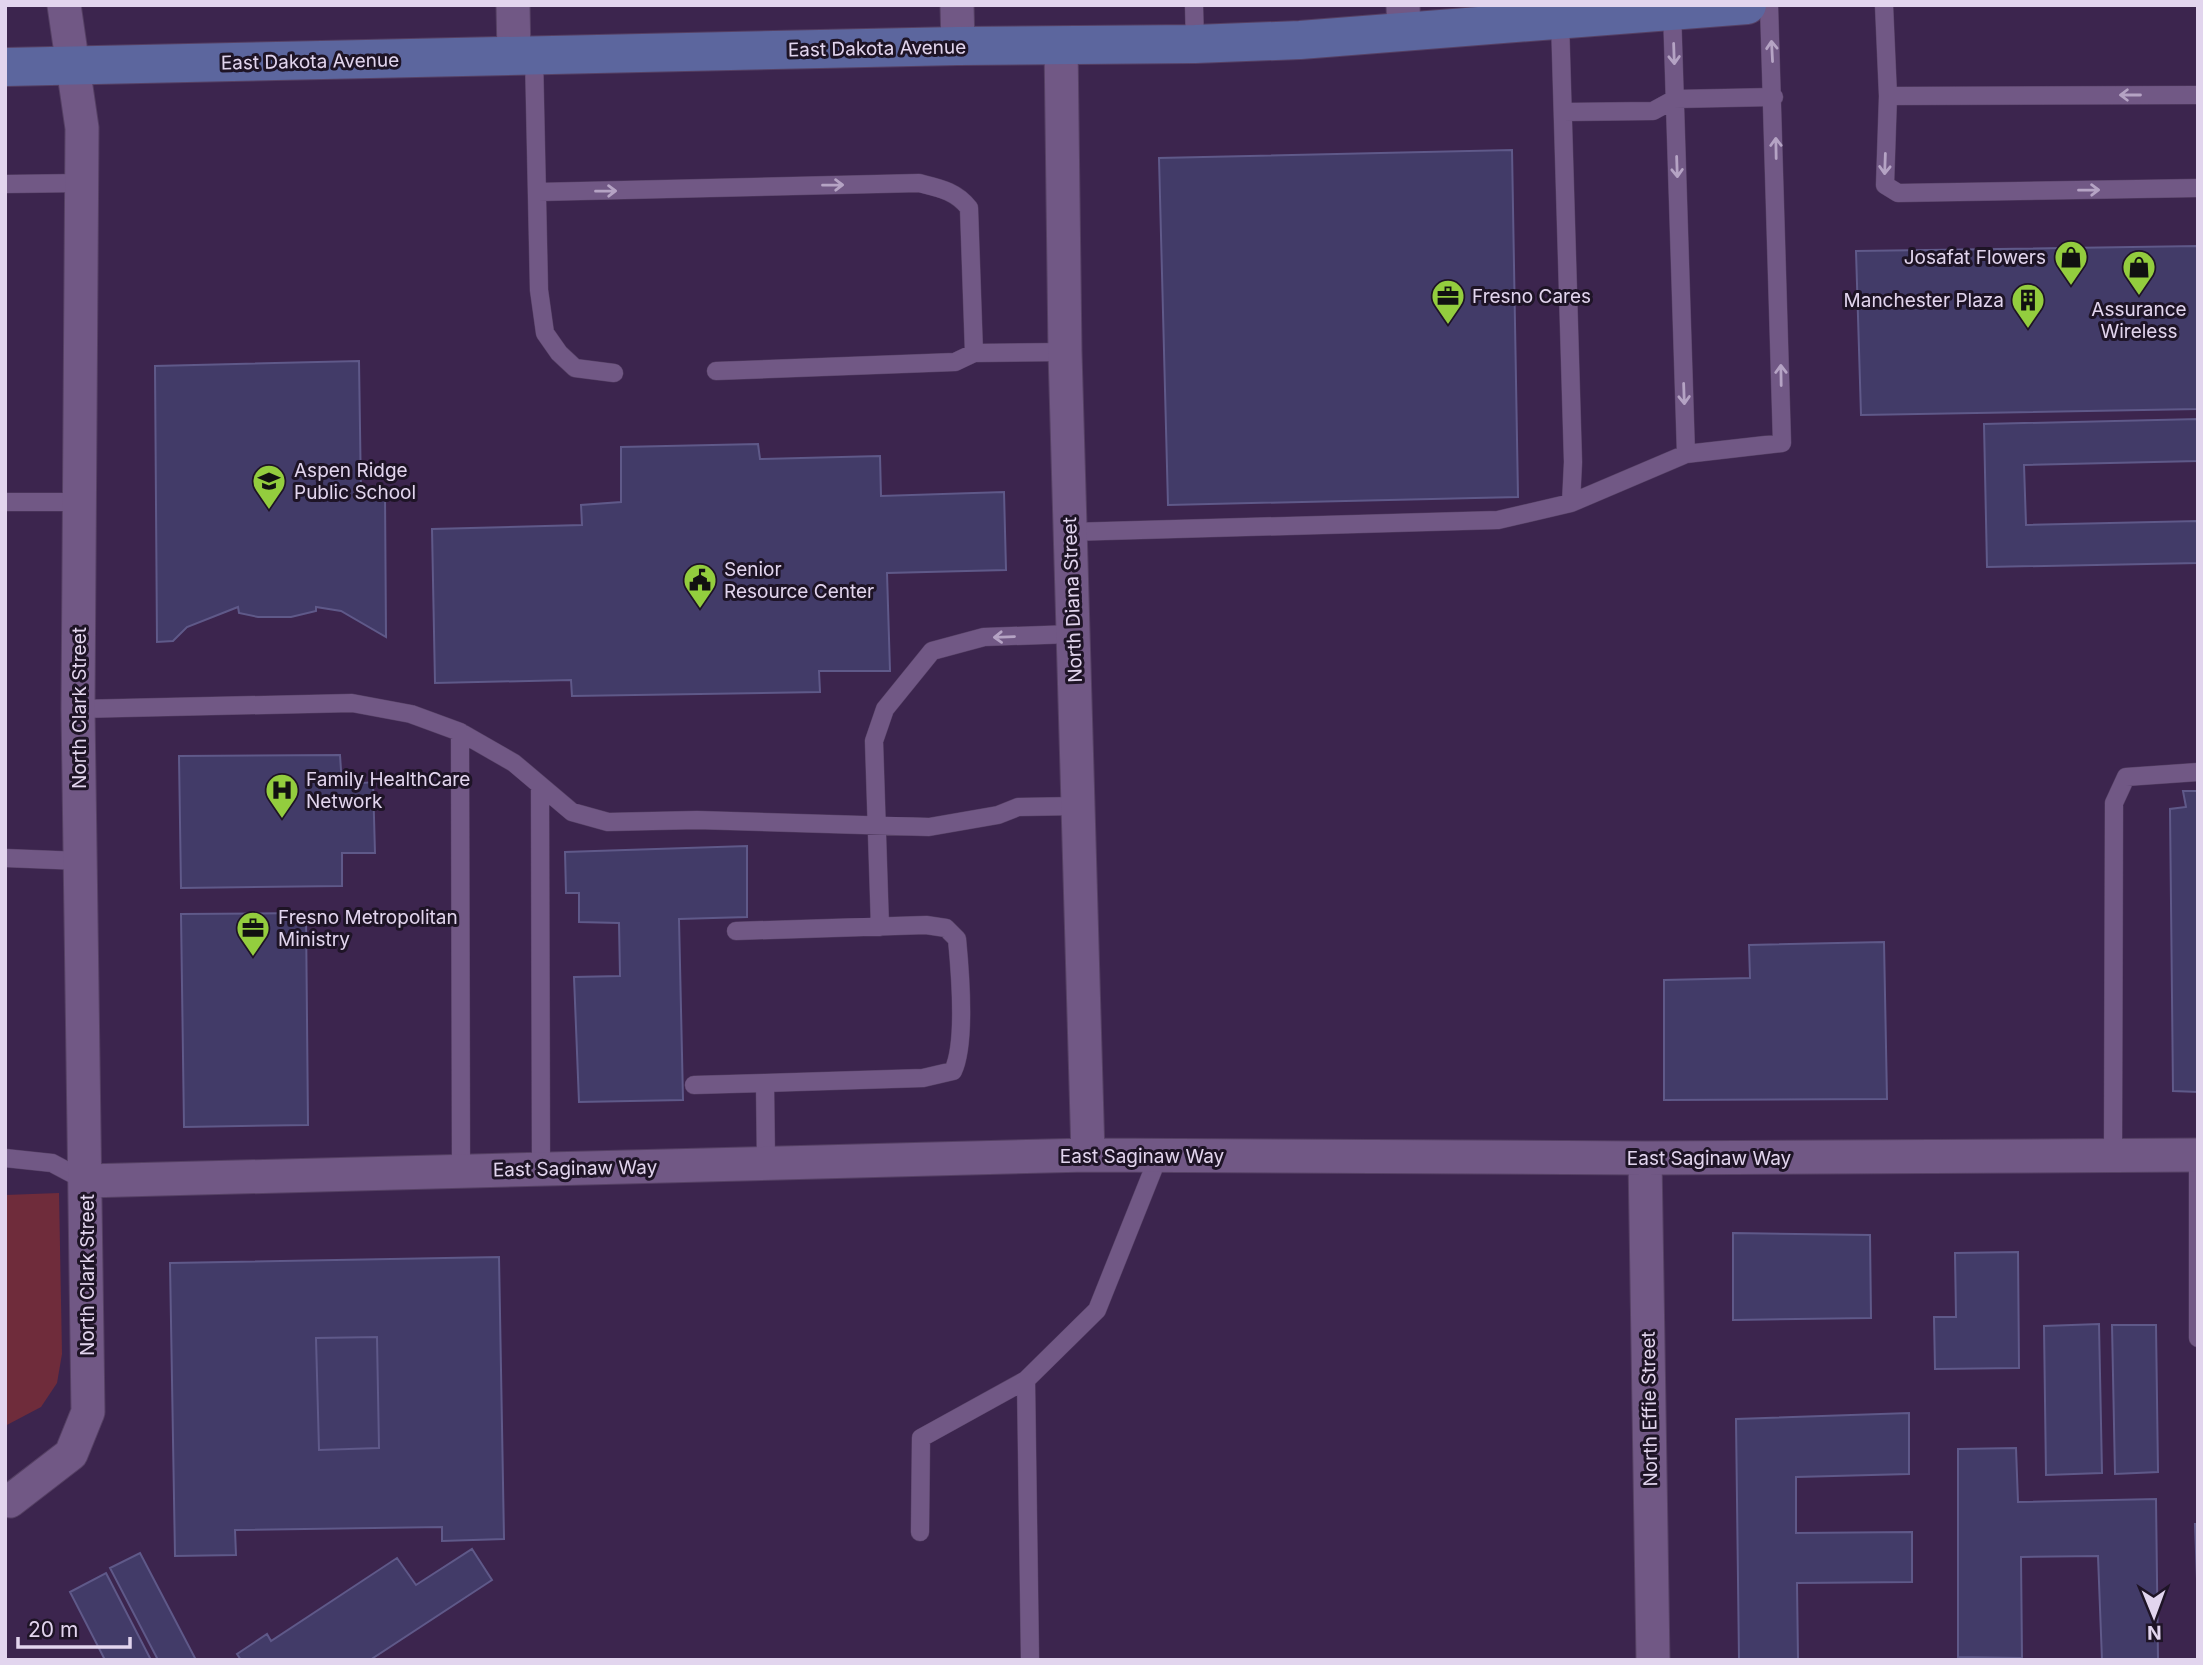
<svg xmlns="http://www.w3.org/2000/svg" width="2203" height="1665" font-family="Inter,sans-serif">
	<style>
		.green { fill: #6f2c3b }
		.building { fill: #423b68; stroke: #5f5989; stroke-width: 2 }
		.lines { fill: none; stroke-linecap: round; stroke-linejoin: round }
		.lane-casing { stroke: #554064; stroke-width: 19 }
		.street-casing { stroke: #554064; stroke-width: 35 }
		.secondary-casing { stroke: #554064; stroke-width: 40 }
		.lane { stroke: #715885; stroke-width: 18 }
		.street { stroke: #715885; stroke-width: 33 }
		.secondary { stroke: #5c669e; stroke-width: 38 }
		.oneway { stroke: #b5a3c4 }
		.labels { text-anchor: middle; stroke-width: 6; stroke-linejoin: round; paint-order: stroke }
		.street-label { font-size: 19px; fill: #e2d5ee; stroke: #1e1426 }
		.poi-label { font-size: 19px; fill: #e2d5ee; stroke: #1e1426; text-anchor: start }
	</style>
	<rect width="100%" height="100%" fill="#3c254e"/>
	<path class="green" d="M59,1193L62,1354L57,1383L41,1407L5,1426V1195Z"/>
	<path class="building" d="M1512,150L1518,497L1168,505L1159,158Z
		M2198,246V409L1861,415L1856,251Z
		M359,361L361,495L385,494L386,637L341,611L316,607V611L291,617H258L239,613L238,607L187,627L173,641L157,642L155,366Z
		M2198,419V461L2024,465L2026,525L2198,521V563L1987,567L1984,424Z
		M758,444L760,459L880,456L881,496L1004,492L1006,570L887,573L890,671H819L820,692L572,696L571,680L435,683L432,529L582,525L581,505L621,502V447Z
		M340,755L342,785L373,782L375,853H342V886L181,888L179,756Z
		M2183,791H2198V1092L2173,1091L2170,809L2186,807Z
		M747,846V917L679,919L683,1100L579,1102L574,977L620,976L619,923L579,922V893H566L565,852Z
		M306,913L308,1125L184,1127L181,914Z
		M1884,942L1887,1099L1664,1100V980L1750,978L1749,945Z
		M1733,1233L1870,1235L1871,1318L1733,1320Z
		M2018,1252L2019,1368L1935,1369L1934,1317H1956L1955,1253Z
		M499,1257L504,1539L442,1541V1527L235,1530L236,1555L175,1556L170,1263Z
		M2099,1324L2102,1473L2046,1475L2044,1326Z
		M2112,1325H2156L2158,1472L2115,1474Z
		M377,1337L379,1448L319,1450L316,1338Z
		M1909,1413V1474L1796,1477V1533L1912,1532V1582L1797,1583L1798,1660H1739L1736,1419Z
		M2016,1448L2018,1502L2156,1499L2158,1660H2102L2098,1556L2021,1557L2022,1658L1958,1657V1449Z
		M2195,1524H2198V1579H2197Z
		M472,1549L492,1580L370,1660H241L237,1654L267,1634L271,1641L397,1558L416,1585Z
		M140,1553L196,1660H158L110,1568Z
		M106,1573L151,1660H105L70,1592Z"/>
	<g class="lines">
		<defs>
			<path id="lane" d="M1194,5L1195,44
				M1884,5L1888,96L1885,185L1898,193L2198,188
				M1672,10L1686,454
				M534,56L539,290L545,333L559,353L575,368L614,373
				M1888,96L2198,95
				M1563,112L1653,111L1675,99L1774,97
				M5,184L82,183
				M538,192L919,183C939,188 956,191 969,208L974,353
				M716,371L955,362L974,353L1065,352
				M5,502H80
				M1571,503L1686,454L1782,443L1769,5
				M1070,532L1498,520L1571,503L1573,462L1560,20
				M78,709L352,703L411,714L460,732L461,1171
				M460,732L514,763L572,812L608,822L697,820L929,827L998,815L1018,807L1078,806
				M540,785L541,1169
				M5,858L81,861
				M880,927L874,741L885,709L932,651L984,637L1073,634
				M736,931L926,925L946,928L957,939C960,970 966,1044 953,1071L923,1078L765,1083
				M694,1085L765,1083L766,1163
				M2113,1156L2114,803L2126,777L2198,772
				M5,1158L52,1163L86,1181
				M2198,1172V1338
				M1026,1380L1097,1310L1159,1155
				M920,1532L921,1438L1026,1380L1030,1660"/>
			<path id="street" d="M513,5L514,56
				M957,5L958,46
				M1403,5L1404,32
				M1061,44L1065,352L1088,1155
				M1645,1158L1653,1660
				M86,1181L1088,1155L1645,1158L2198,1155
				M10,1501L71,1454L88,1412L78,709L82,128L64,5"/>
			<path id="secondary" d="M5,67L958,46L1195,44L1300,40L1747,5"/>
		</defs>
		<use href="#lane" class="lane-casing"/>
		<use href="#street" class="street-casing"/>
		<use href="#secondary" class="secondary-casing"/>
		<use href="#lane" class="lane"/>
		<use href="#street" class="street"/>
		<use href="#secondary" class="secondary"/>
	</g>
	<defs><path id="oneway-shaft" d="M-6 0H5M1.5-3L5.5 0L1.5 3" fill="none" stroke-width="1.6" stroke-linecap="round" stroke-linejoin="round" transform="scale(1.75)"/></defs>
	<g class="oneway">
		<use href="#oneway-shaft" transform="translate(1772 51) rotate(-93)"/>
		<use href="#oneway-shaft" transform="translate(1674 54) rotate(88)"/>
		<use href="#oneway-shaft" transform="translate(2130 95) rotate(180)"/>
		<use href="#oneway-shaft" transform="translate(1776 148) rotate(-91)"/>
		<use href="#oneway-shaft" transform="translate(1885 164) rotate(92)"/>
		<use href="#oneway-shaft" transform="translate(1677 167) rotate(88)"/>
		<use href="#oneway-shaft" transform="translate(833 185) rotate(-1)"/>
		<use href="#oneway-shaft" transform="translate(2089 190) rotate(-1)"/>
		<use href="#oneway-shaft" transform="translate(606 191) rotate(-1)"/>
		<use href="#oneway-shaft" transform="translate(1781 375) rotate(-91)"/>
		<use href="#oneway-shaft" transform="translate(1684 394) rotate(88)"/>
		<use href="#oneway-shaft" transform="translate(1004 637) rotate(178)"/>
	</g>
	<defs>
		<symbol id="shop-pin" viewBox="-11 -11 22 30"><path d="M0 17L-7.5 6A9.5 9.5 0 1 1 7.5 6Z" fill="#93cd3e" stroke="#1e1426"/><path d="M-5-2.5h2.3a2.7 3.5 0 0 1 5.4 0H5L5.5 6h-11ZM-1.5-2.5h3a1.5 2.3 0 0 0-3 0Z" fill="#111"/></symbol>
		<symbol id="office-pin" viewBox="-11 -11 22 30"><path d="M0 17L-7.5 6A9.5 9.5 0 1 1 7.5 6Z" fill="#93cd3e" stroke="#1e1426"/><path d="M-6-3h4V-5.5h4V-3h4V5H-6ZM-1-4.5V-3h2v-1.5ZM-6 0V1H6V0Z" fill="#111"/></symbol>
		<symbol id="building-pin" viewBox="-11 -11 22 30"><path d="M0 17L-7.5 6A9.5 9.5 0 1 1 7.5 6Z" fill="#93cd3e" stroke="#1e1426"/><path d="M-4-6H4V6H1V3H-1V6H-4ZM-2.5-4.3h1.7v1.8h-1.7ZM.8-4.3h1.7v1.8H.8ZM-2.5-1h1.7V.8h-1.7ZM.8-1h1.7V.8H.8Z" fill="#111"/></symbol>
		<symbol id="school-pin" viewBox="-11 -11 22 30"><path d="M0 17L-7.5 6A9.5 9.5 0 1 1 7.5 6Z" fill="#93cd3e" stroke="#1e1426"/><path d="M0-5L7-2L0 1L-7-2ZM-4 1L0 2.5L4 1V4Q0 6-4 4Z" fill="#111"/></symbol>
		<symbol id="civic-pin" viewBox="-11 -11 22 30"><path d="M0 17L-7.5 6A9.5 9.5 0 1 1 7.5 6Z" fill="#93cd3e" stroke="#1e1426"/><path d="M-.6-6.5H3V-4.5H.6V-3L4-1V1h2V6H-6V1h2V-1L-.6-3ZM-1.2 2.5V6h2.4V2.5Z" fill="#111"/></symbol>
		<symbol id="hospital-pin" viewBox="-11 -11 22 30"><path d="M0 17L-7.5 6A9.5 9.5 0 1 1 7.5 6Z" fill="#93cd3e" stroke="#1e1426"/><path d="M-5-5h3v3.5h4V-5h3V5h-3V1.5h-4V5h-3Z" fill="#111"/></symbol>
	</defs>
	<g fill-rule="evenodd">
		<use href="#shop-pin" x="2052" y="238" width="38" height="52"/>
		<use href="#shop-pin" x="2120" y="248" width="38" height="52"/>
		<use href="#office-pin" x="1429" y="277" width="38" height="52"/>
		<use href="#building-pin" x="2009" y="281" width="38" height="52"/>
		<use href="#school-pin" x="250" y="462" width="38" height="52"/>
		<use href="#civic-pin" x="681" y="561" width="38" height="52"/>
		<use href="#hospital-pin" x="263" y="771" width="38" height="52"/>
		<use href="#office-pin" x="234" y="909" width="38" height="52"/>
	</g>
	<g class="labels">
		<g class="street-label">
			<text transform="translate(877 48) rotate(-1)" y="7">East Dakota Avenue</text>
			<text transform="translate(310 61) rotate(-1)" y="7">East Dakota Avenue</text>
			<text transform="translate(1072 600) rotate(-92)" y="7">North Diana Street</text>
			<text transform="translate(79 708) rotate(-90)" y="7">North Clark Street</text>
			<text x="1142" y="1163">East Saginaw Way</text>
			<text x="1709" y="1165">East Saginaw Way</text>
			<text transform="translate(575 1168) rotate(-1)" y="7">East Saginaw Way</text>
			<text transform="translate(87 1275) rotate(-90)" y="7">North Clark Street</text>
			<text transform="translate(1649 1409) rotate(-91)" y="7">North Effie Street</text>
		</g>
		<g class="poi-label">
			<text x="2046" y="264" text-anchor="end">Josafat Flowers</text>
			<text x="1472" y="303">Fresno Cares</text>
			<text x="2004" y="307" text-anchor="end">Manchester Plaza</text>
			<text x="2139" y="316" text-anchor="middle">Assurance<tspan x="2139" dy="22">Wireless</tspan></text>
			<text x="294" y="477">Aspen Ridge<tspan x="294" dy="22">Public School</tspan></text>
			<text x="724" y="576">Senior<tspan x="724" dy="22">Resource Center</tspan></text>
			<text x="306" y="786">Family HealthCare<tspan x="306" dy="22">Network</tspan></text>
			<text x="278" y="924">Fresno Metropolitan<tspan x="278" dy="22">Ministry</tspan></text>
		</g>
	</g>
	<rect width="2203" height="1665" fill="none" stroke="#e2d5ee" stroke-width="14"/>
	<g transform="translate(2154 1616) rotate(179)" stroke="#1e1426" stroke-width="5" paint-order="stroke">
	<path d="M0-5L12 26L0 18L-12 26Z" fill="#e2d5ee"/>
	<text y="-10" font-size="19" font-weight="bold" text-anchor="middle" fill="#e2d5ee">N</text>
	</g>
	<path d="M18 1637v10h112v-10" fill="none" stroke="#e2d5ee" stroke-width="3.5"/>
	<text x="28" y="1637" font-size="21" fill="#e2d5ee" stroke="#1e1426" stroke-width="5" paint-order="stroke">20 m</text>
</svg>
